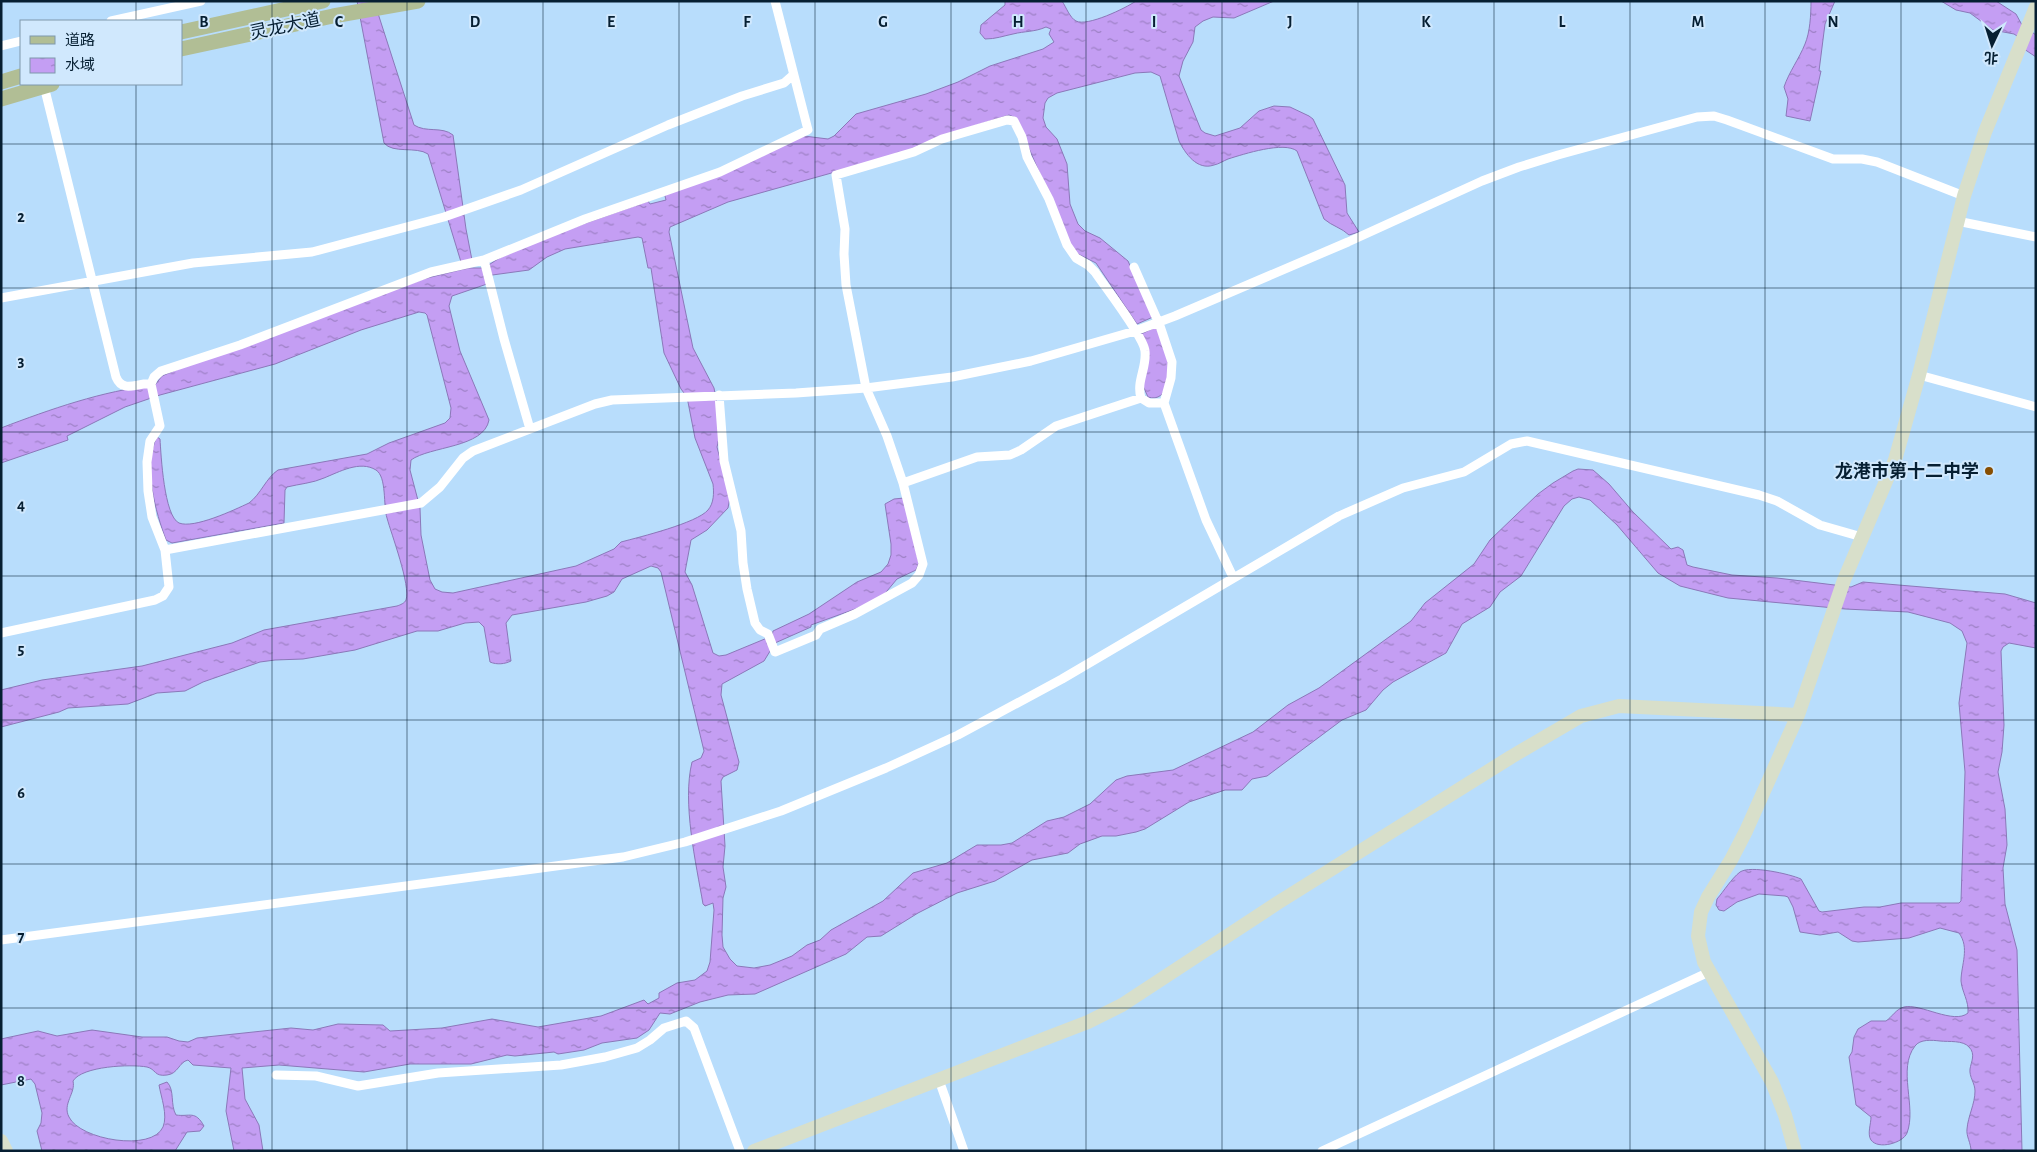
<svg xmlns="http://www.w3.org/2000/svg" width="2037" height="1152" font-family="'Alegreya Sans','Noto Sans SC',sans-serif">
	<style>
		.water { fill: url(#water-ripples); stroke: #8b78b9; fill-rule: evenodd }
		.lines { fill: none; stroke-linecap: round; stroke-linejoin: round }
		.street { stroke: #fff; stroke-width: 9 }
		.secondary { stroke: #d8dfca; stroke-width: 14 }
		.primary { stroke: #b1be95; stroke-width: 15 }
		.grid { fill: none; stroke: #061f32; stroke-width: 1; stroke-opacity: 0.55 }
		.poi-dot { fill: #874e01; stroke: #d0e8fd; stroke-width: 2 }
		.labels { text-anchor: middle; stroke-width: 4; stroke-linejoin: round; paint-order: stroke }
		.street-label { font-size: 18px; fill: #061f32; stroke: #d0e8fd }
		.poi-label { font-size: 18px; font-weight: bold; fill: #061f32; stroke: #d0e8fd; text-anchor: end }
		.grid-label { font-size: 16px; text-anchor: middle; font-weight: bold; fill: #061f32; stroke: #d0e8fd; stroke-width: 4; stroke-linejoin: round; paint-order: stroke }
	</style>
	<defs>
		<pattern id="water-ripples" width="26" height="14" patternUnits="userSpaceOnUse" patternTransform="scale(1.25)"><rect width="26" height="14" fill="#c49ef3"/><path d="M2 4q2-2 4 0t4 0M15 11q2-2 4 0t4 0" fill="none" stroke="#9d80c5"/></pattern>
	</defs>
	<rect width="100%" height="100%" fill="#b8ddfc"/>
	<path class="water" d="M357,1H374L414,125C426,133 442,126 453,135L466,229L472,260L461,262L428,154C416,146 393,154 384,143Z
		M1005,1H1062C1066,7 1070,18 1076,21C1087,27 1126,8 1136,1H1274L1234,18L1213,17L1203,21L1195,27L1193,42L1183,61L1179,76L1201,130L1205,133L1215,136L1240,128L1259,111L1274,106L1290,107L1309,116L1313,119L1345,185L1347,213L1359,232L1349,235C1342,228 1332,226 1324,219L1297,151C1284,141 1244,154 1228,159C1223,161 1219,164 1214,165C1197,171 1185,153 1179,141L1160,76L1151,72L1135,73L1057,93L1048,98L1045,103L1043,118L1046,127L1057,139L1067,164L1070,204L1078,224L1085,231L1100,238L1128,261L1153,317L1137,324L1096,263L1078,254L1072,249L1016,118L1009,115L943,136L910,151L728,202L670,227L669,232L693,348L714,388L717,404L720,435L717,447L730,497L728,508L707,530L691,540L685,572L692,585L713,653L719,656L726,655L772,636L773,631L809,614L857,582L881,572L888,564L891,555V544L885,504L894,499L904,498L919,563L916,570L897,579L882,597L858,608L811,625V627L775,643L764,661L722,684L721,695L739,762L737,770L723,777L721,781L725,846L723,867L726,887L723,898L722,935L723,947L730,959L737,966L754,968L770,965L792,956L807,945L820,940L831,930L883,901L913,873L947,863L977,845H1001L1012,843L1047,821L1064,817L1090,804L1116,780L1127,776L1173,770L1253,732L1288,705L1319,688L1411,621L1425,603L1474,564L1490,540L1538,494L1553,483L1573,471L1578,469L1593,470L1609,484L1633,512L1671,549L1678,547L1683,550L1687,565L1693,567L1732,575L1777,578L1851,587L1863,582L2005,594L2036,603V648L2009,643L2003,647L2001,651L2004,725L2002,752L1998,772L2005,809L2007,845L2003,868L2005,904L2017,950L2022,1151H1971C1971,1143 1966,1136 1967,1129C1968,1116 1975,1104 1975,1091C1975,1083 1969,1077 1970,1069C1971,1062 1976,1054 1969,1047C1963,1040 1949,1042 1940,1041C1932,1040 1920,1039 1915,1046C1897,1069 1917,1107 1907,1133C1903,1143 1878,1150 1871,1140C1867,1134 1871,1124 1871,1117L1856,1105L1849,1057L1852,1052L1854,1037L1858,1029L1871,1021H1886C1892,1017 1896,1009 1904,1007C1920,1003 1954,1025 1968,1013C1969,1001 1962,992 1961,981C1961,965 1970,948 1959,933L1940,928L1909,938L1858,942L1852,941L1838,932L1820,935L1800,932L1793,907L1788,897L1785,896L1759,894L1737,902L1724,911L1719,910L1716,905L1717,899C1724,891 1731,879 1740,872C1750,865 1790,874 1801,879L1819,911L1822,912L1864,907H1880L1901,903H1959L1961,901L1965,772L1959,703L1967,643L1962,631L1950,623L1908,612L1845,609L1728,598L1680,586L1658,573L1617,525L1590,500L1579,497L1572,499L1564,506L1521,576L1500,592L1490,607L1462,624L1446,653L1393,682L1383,690L1366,710L1342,720L1267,776L1252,779L1242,790H1225L1189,802L1145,829L1136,832L1116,836H1102L1080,844L1068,853L1032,860L995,881L957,893L918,913L881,936L867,937L846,954L755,994L728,995L700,1002L670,1014L660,1013L649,1030L637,1038L602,1043L584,1050L558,1054L554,1052L515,1056L507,1055L471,1064H410L364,1072L279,1065L242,1068L245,1099L259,1125L263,1151H234L226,1111L231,1068L193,1065L188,1060C179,1062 178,1074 167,1075C154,1077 156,1069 147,1067C131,1064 82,1066 73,1081C76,1093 62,1104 69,1117C80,1140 152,1152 163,1127C168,1115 161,1097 159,1085L167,1082C175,1090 170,1105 176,1115C190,1117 195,1110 204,1126L200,1131L187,1132L175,1151H42L37,1131L41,1123L42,1113L35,1084L31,1079L1,1085V1039L38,1031L57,1036L92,1030L142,1037H167L179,1041L188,1042L197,1038L291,1028L313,1030L338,1024L383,1025L390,1031L442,1028L492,1019L538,1027L601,1016L644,1000L648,1004L659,998V993L677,983L695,980L707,971L710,962L714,910L713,903L705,906L703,904C696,863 682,803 692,762L701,758L704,751L661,572L658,568L651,566L622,579L614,592L607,596L586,602L512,615L506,623L511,661C505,664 497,665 490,662L484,627L479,622L465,623L438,631H417L355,650L303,659L275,660L260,662L203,682L185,691L157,693L128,704L68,708L59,712L1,727V690L42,680L142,666L232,643L264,630L397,606C400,605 405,603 406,600C411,586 391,533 387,518C383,506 387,477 376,470C360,460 339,472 324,478C313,483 299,484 287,487L285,490L284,523L172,543L166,540C156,513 142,465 157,437L160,439C161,455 164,516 179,523C194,529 234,510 249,503C261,494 266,478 278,470L367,454L389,443L445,423L450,418L451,408L427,315L425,313L419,312L361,330L275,364L160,395L125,407L67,436L68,440L1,463V428C51,409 102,391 155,385L162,376L185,366L423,279L468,268H484L501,257L555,234L648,201L650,204L666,200L664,192L804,136L828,139L834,136L856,114L926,94L958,82L990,66L1043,49L1054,42L1049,34L1051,29L1046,27C1035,32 1025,31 1013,34C1003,36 996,39 985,39L980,33L981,25L1005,5ZM638,237L642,238L648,268H651L664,353L681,389L687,397L695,438L713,484C714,493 714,503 708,510C697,523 640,537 621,542L614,549L576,566L453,593L442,592L435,589L430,580L421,535L420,508L410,470L411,460C430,446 484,448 489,420L460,351L449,306L452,296L487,284L485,276L529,270L547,257L565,249Z
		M1811,1H1835L1825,24L1819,71H1821L1810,121L1786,116L1788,99L1784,87C1789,72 1799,59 1805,44C1810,32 1811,15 1811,1Z
		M1941,1H1996L2016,14L2022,25L2036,35V57L2024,49L2026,42L2014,34L1993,30L1970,13L1956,10Z
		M1156,327C1160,336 1165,346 1167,356C1171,370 1169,404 1148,397L1143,386L1141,334Z"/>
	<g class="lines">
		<path class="street" d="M111,21L201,1
			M1,46L21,41
			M1957,221L2036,237
			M484,260L504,339L530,429
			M1134,267L1160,326L1172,362L1171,378L1164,403L1206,520L1233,577
			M1,298L193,263L312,252L444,217L521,190L668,125L742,96L784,83L793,75
			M1919,375L2036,407
			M151,384L154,377L161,371L240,345L431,272L484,260L585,219L720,172L808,130L775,1
			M719,395L724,461L741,531L743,563L747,589L755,623L760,630L768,634L775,652L816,635L820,629L855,614L912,583L919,575L923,564L903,483L887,436L866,388L846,285L844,254L845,229L836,175L914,152L942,139L1007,120L1014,121L1022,137L1027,157L1049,199L1067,245L1076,258L1088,265L1095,272C1105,287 1144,337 1145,351C1147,368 1136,381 1141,398L1149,403H1164
			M903,483L977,457L1010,455L1021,450L1056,426L1141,398
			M165,550L421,503L440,487L463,458L473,451L595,404L612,400L796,393L866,388L952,377L1031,361L1135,331L1175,316L1348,242L1482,181L1519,167L1558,155L1697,117L1714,116L1727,120L1833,159H1862L1877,162L1964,196
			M1,633L155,600L163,596L169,587L165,550L152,517L148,491L147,462L150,441L160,426L151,384C138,382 123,394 116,377L44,86
			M1,940L623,857L685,842L781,811L886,768L958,735L1062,679L1339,516L1403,488L1464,472L1511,444L1527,441L1759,495L1777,501L1820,525L1862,537
			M276,1075L316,1076L358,1086L438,1073L561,1065L605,1057L637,1048L650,1040L664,1028L686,1021L694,1028L740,1151
			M939,1080L964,1151
			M1322,1151L1709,972"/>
		<path class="secondary" d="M1,1141L6,1151
			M754,1151L1088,1022L1122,1005L1279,902L1511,757L1581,716L1619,706L1798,715
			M1795,1151L1785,1115L1772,1082L1704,962L1698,936L1701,912L1708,897L1731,860L1746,831L1798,715L1844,580L1895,460L1919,375L1964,196L1985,132L2036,7"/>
		<path class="primary" d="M181,32L323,1
			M181,49L333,16L418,1
			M1,82L21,76
			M1,99L52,84"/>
	</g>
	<path class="grid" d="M136,1V21M272,1V1151M407,1V1151M543,1V1151M679,1V1151M815,1V1151M951,1V1151M1086,1V1151M1222,1V1151M1358,1V1151M1494,1V1151M1630,1V1151M1765,1V1151M1901,1V1151M136,84V1151M1,144H2036M1,288H2036M1,432H2036M1,576H2036M1,720H2036M1,864H2036M1,1008H2036"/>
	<circle class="poi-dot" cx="1989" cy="471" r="5"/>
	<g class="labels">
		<g class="street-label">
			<text transform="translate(285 26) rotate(-12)" y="6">灵龙大道</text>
		</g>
		<g class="poi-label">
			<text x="1979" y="477">龙港市第十二中学</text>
		</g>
	</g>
	<g class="grid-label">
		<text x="204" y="27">B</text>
		<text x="339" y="27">C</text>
		<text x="475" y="27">D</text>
		<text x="611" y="27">E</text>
		<text x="747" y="27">F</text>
		<text x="883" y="27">G</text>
		<text x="1018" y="27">H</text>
		<text x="1154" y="27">I</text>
		<text x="1290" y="27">J</text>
		<text x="1426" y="27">K</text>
		<text x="1562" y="27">L</text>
		<text x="1698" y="27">M</text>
		<text x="1833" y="27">N</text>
		<text x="21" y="222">2</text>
		<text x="21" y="366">3</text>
		<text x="21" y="510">4</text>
		<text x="21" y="654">5</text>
		<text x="21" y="798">6</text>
		<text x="21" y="942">7</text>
		<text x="21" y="1086">8</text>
	</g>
	<rect width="2037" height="1152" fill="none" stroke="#061f32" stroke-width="5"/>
	<rect x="20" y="20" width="162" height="65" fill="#d0e8fd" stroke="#7f98ac"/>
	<rect x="30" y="36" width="25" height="8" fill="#b1be95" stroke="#7f98ac"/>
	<text x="65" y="45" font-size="15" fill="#061f32">道路</text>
	<rect x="30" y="58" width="25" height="15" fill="url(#water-ripples)" stroke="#7f98ac"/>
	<text x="65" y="70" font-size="15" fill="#061f32">水域</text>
	<g transform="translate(1992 45) rotate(184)" stroke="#d0e8fd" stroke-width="4" paint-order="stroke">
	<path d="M0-4L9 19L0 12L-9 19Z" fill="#061f32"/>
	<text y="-8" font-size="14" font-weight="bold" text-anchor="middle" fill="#061f32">北</text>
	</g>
</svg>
